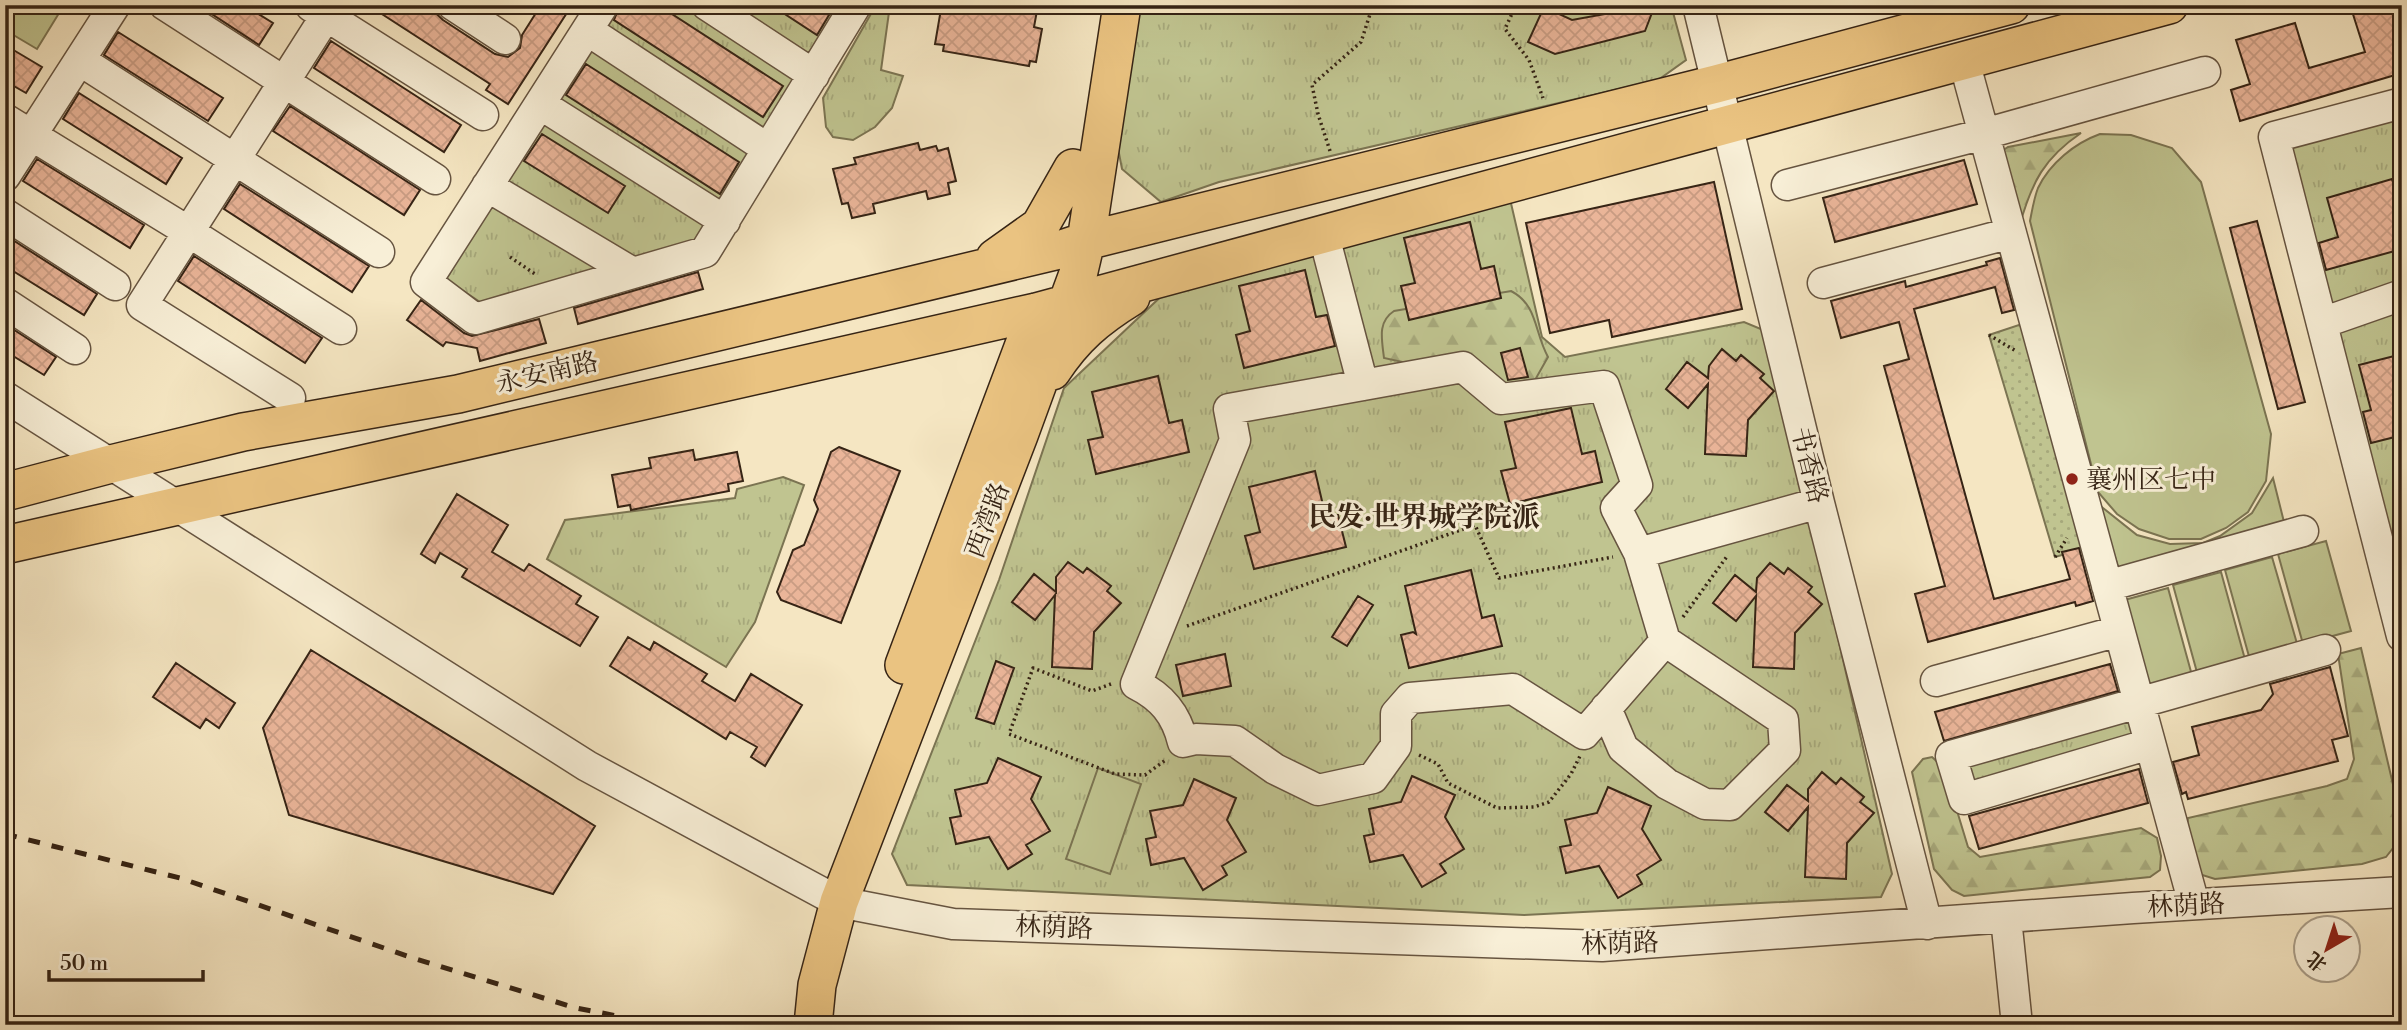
<svg xmlns="http://www.w3.org/2000/svg" width="2407" height="1030" font-family="'Libre Bodoni','Noto Serif SC',serif">
	<style>
		.grass { fill: url(#grass-tufts); stroke: #7b7452; stroke-width: 2 }
		.forest { fill: url(#forest-firs); stroke: #7b7452; stroke-width: 2 }
		.garden { fill: url(#garden-dots); stroke: #7b7452; stroke-width: 2 }
		.pitch { fill: #c0c490; stroke: #7b7452; stroke-width: 2 }
		.building { fill: url(#building-cross-hatch); stroke: #362415; stroke-width: 2 }
		.lines { fill: none; stroke-linecap: round; stroke-linejoin: round }
		.minor-casing { stroke: #665440; stroke-width: 33 }
		.major-casing { stroke: #362415; stroke-width: 40 }
		.path { stroke: #362415; stroke-width: 3.5; stroke-dasharray: 2 3.5; stroke-linecap: butt }
		.minor { stroke: #f8efd7; stroke-width: 30 }
		.major { stroke: #eac381; stroke-width: 37 }
		.rail { stroke: #362415; stroke-width: 5; stroke-dasharray: 12 12; stroke-linecap: butt }
		.poi-dot { fill: #8f2418; stroke: #f8efd7; stroke-width: 2.5 }
		.labels { text-anchor: middle; stroke-width: 6; stroke-linejoin: round; paint-order: stroke }
		.street-label { font-size: 26px; fill: #362415; stroke: #f8efd7 }
		.poi-label { font-size: 26px; fill: #362415; stroke: #f8efd7; text-anchor: start }
		.neighbourhood-label { font-size: 28px; font-weight: bold; fill: #362415; stroke: #f8efd7 }
	</style>
	<defs>
		<pattern id="grass-tufts" width="24" height="20" patternUnits="userSpaceOnUse" patternTransform="scale(1.75)"><rect width="24" height="20" fill="#c0c490"/><path d="M3 7l-1-3M5 7V3M7 7l1-3M15 17l-1-3M17 17v-4M19 17l1-3" fill="none" stroke="#a6a87b"/></pattern>
		<pattern id="forest-firs" width="22" height="20" patternUnits="userSpaceOnUse" patternTransform="scale(1.75)"><rect width="22" height="20" fill="#c0c490"/><path d="M5 1l3.5 6h-7zM16 11l3.5 6h-7z" fill="#a6a87b"/></pattern>
		<pattern id="garden-dots" width="8" height="8" patternUnits="userSpaceOnUse" patternTransform="scale(1.75)"><rect width="8" height="8" fill="#c0c490"/><path d="M2 2h.1M6 6h.1" fill="none" stroke="#a6a87b" stroke-width="1.8" stroke-linecap="round"/></pattern>
		<pattern id="building-cross-hatch" width="8" height="8" patternUnits="userSpaceOnUse" patternTransform="scale(1.75)"><rect width="8" height="8" fill="#eab599"/><path d="M0 0l8 8M0 8l8-8" fill="none" stroke="#c99c83"/></pattern>
	</defs>
	<rect width="100%" height="100%" fill="#f5e6c2"/>
	<filter id="stains"><feTurbulence type="fractalNoise" baseFrequency=".00286" numOctaves="4"/><feColorMatrix values="0 0 0 0 .2 0 0 0 0 .09 0 0 0 0 .02 0 0 0 .5 -.17"/></filter>
	<radialGradient id="worn" r=".72"><stop offset=".6" stop-color="#630" stop-opacity="0"/><stop offset="1" stop-color="#630" stop-opacity=".3"/></radialGradient>
	<path class="grass" d="M609,5H845L701,241L483,304L438,274Z
		M876,5H890L881,70L903,76L892,108L875,127L853,140L833,137L826,127L823,98Z
		M1139,5H1671L1686,60L1658,80L1219,182L1161,202L1122,169L1117,143Z
		M2402,103V636L2274,137Z
		M1510,199L1542,337L1565,357L1744,322L1768,332L1892,874L1881,897L1524,915L907,885L892,854L999,580L1064,388L1169,289Z
		M783,477L804,485L755,622L726,667L547,559L565,520L735,498L737,489Z
		M2139,704L2150,744L1964,799L1951,756Z"/>
	<path class="forest" d="M2081,133C2044,158 2032,182 2020,224L1999,153L2008,147Z
		M1511,291C1538,305 1534,332 1548,357L1535,380L1516,387L1384,358C1382,340 1377,322 1394,311Z
		M2361,648L2395,793L2397,843L2386,857L2362,864L2215,879L2199,874L2186,835L2188,818L2327,786L2347,779L2354,759L2338,654Z
		M1932,757L1944,768L1968,847L1980,857L2141,828L2157,838L2161,856L2160,870L2150,877L1964,896L1952,890L1934,869L1912,772L1923,759Z"/>
	<path class="garden" d="M2034,320L2097,545L2055,557L1989,335Z"/>
	<path class="pitch" d="M5,5H64L37,49L5,30Z
		M2100,134L2131,135L2172,148L2201,182L2271,434L2266,481L2248,512L2226,528L2201,539H2169L2139,529L2117,514L2098,492L2030,221C2032,211 2034,198 2038,188C2050,163 2075,143 2100,134Z
		M2273,478L2286,530L2120,573L2098,504L2137,535L2170,544L2203,543L2220,536L2252,513Z
		M2326,541L2351,631L2303,644L2278,554Z
		M2272,557L2298,647L2250,660L2225,570Z
		M2221,572L2246,663L2198,676L2173,585Z
		M2168,588L2193,679L2146,692L2121,601Z
		M1098,768L1141,784L1110,874L1066,859Z"/>
	<path class="building" d="M198,5H244L273,23L259,45Z
		M368,5H427L443,20L495,54L508,57L520,48L522,35L541,5H572L508,104L486,90L490,84Z
		M620,5H658L783,86L763,117L614,20Z
		M771,5H835L817,35Z
		M950,5H1038L1034,27L1042,29L1036,62L1030,61L1029,66L943,51L944,45L935,44L941,9L949,11Z
		M1601,5H1655L1645,31L1555,54L1528,42L1544,7L1572,20L1605,14Z
		M2360,5H2402V73L2240,121L2231,90L2250,84L2236,40L2295,23L2309,68L2365,52L2351,8Z
		M118,32L223,98L208,121L104,55Z
		M331,41L461,125L444,152L314,68Z
		M5,45L42,67L26,93L5,81Z
		M586,64L739,162L720,194L566,95Z
		M79,93L182,158L166,184L63,119Z
		M290,106L420,190L404,215L273,131Z
		M542,134L625,186L608,213L524,161Z
		M918,143L920,150L936,146L938,151L948,148L956,181L948,183L950,194L928,199L926,191L873,204L875,213L852,218L848,203L842,204L833,169L856,164L854,158Z
		M37,159L144,225L130,248L23,181Z
		M1964,160L1977,204L1835,242L1823,198Z
		M2392,179L2402,213V249L2326,270L2319,243L2338,237L2327,198Z
		M1714,182L1742,309L1612,337L1609,320L1550,333L1526,223Z
		M240,184L369,266L352,292L224,209Z
		M2257,221L2305,402L2278,409L2230,228Z
		M1470,222L1481,269L1494,266L1501,298L1409,320L1401,286L1415,283L1404,238Z
		M5,235L97,294L84,315L5,266Z
		M194,256L322,338L305,363L178,281Z
		M2000,258L2014,310L2002,313L1995,287L1914,309L1994,599L2070,579L2062,552L2079,548L2093,601L2076,606L2075,602L1928,642L1915,594L1945,586L1884,366L1909,359L1899,322L1841,338L1831,301L1905,281L1906,287L1987,265L1986,262Z
		M1305,270L1316,317L1327,315L1335,346L1244,368L1236,335L1250,331L1239,286Z
		M698,272L703,289L578,324L574,308Z
		M421,300L464,333L472,336L539,319L546,343L480,361L477,348L446,342L443,346L407,320Z
		M5,324L56,357L44,375L5,351Z
		M1520,348L1528,377L1508,380L1501,353Z
		M1722,349L1736,361L1741,355L1764,374L1760,378L1774,391L1748,420L1746,456L1705,454L1708,384L1688,408L1666,389L1687,362L1708,378L1709,366Z
		M2402,354V418L2395,420L2399,436L2371,443L2363,412L2371,410L2359,365Z
		M1158,376L1169,423L1182,420L1189,452L1096,474L1088,440L1103,437L1092,392Z
		M1571,408L1582,454L1595,451L1602,482L1510,504L1501,471L1516,468L1505,422Z
		M839,447L900,471L841,623L781,600L777,592L793,550L804,545L818,509L814,500L831,452Z
		M693,450L695,460L737,452L743,481L728,484L729,491L631,510L630,505L618,507L612,475L651,468L649,458Z
		M1315,471L1326,518L1338,515L1346,547L1254,569L1245,536L1260,532L1249,487Z
		M457,494L508,525L492,552L524,571L529,564L581,596L576,604L598,617L580,646L462,577L467,569L440,553L435,563L421,554Z
		M1068,562L1083,573L1087,568L1111,586L1107,591L1121,603L1094,632L1092,669L1052,667L1055,595L1035,620L1012,602L1034,574L1056,592V577Z
		M1770,563L1784,574L1788,568L1812,587L1808,592L1822,604L1795,633L1794,669L1753,667L1756,596L1736,621L1713,603L1735,575L1756,592L1757,578Z
		M1471,570L1482,618L1494,615L1502,646L1409,668L1401,635L1413,632L1416,634L1405,586Z
		M1358,596L1373,605L1347,646L1332,637Z
		M628,637L650,650L654,642L707,674L702,681L735,701L751,674L802,705L765,766L751,757L757,747L730,732L726,739L610,666Z
		M311,650L595,826L553,894L289,815L263,728Z
		M1225,654L1231,686L1183,696L1176,665Z
		M996,661L1014,668L994,724L976,718Z
		M176,663L235,703L219,728L206,719L200,728L153,697Z
		M2110,664L2118,691L1944,741L1935,712Z
		M2330,667L2348,736L2332,740L2338,761L2188,799L2186,792L2182,794L2173,762L2199,755L2192,727L2261,710L2273,694L2270,684Z
		M998,758L1041,777L1031,799L1050,831L1026,845L1032,854L1008,869L989,837L956,844L950,818L961,816L955,790L987,783Z
		M2139,769L2148,803L1979,849L1969,816Z
		M1822,772L1836,784L1841,778L1864,797L1860,802L1874,813L1847,843L1846,879L1805,877L1808,807L1788,831L1765,812L1787,785L1808,801V789Z
		M1412,776L1455,795L1445,817L1464,849L1440,864L1446,873L1422,887L1403,855L1370,862L1364,836L1374,834L1369,809L1401,802Z
		M1194,779L1236,798L1227,820L1246,852L1222,866L1227,875L1203,890L1184,858L1151,865L1146,839L1156,837L1150,811L1183,805Z
		M1608,787L1651,806L1642,829L1661,860L1637,875L1642,884L1618,898L1599,866L1566,873L1560,847L1571,845L1565,820L1597,813Z"/>
	<g class="lines">
		<defs>
			<path id="minor" d="M165,5L435,179
				M453,5L505,39
				M603,5L426,282L475,319L705,252L856,5
				M707,5L814,75
				M1698,5L1819,503L1927,924
				M311,6L483,115
				M587,30L768,149
				M81,61L379,252
				M1964,61L2194,904
				M2402,103L2274,137L2402,636
				M540,104L725,221
				M5,119L189,232L341,329
				M5,176L115,5
				M1787,185L1984,134L2205,72
				M487,186L633,273
				M5,214L115,285
				M1324,236L1363,385
				M1823,283L2011,233
				M5,303L75,349
				M2322,323L2402,295
				M5,397L587,766L839,902L953,924L1602,946L2133,908L2402,892
				M290,398L142,305L333,5
				M1639,553L1616,508L1637,485L1604,386L1501,399L1463,367L1229,409L1235,440L1136,684C1162,697 1176,714 1183,742L1196,739L1235,741L1275,769L1318,790L1373,778L1396,746V714L1410,698L1513,689L1584,734L1665,641L1639,553L1819,503
				M2107,586L2303,531
				M1936,681L2119,631
				M1606,708L1623,748L1667,784L1705,804L1730,805L1785,750L1783,720L1665,641
				M2150,744L1964,799L1951,756L2325,650
				M2006,918L2017,1025"/>
			<path id="major" d="M995,258L1040,226L1073,168
				M1052,371C1074,337 1097,318 1131,297
				M5,492L111,464L243,432L458,394L1059,250L1086,241L1716,84L2011,5
				M5,545L1036,312L2169,5
				M904,665L1027,337
				M813,1025L817,985L839,902L1019,435L1079,271L1086,241L1122,5"/>
		</defs>
		<use href="#minor" class="minor-casing"/>
		<use href="#major" class="major-casing"/>
		<path class="path" d="M1516,5L1505,29L1529,60L1543,98
			M1330,151L1318,114L1312,85L1361,42L1373,5
			M510,257L535,274
			M1989,335L2016,351
			M2055,557L2067,538
			M1683,617L1728,555
			M1187,626L1475,525L1499,578L1613,557
			M1111,684L1092,691L1033,668L1009,734L1115,774L1145,775L1167,759
			M1419,755L1438,764L1448,783L1497,808L1534,807L1549,802L1571,774L1580,756"/>
		<use href="#minor" class="minor"/>
		<use href="#major" class="major"/>
		<path class="rail" d="M5,834L180,878L413,958L576,1008L664,1025"/>
	</g>
	<circle class="poi-dot" cx="2072" cy="479" r="7"/>
	<g class="labels">
		<g class="street-label">
			<text transform="translate(547 372) rotate(-13)" y="9">永安南路</text>
			<text transform="translate(1810 465) rotate(76)" y="9">书香路</text>
			<text transform="translate(987 520) rotate(-69)" y="9">西湾路</text>
			<text transform="translate(2186 905) rotate(-3)" y="9">林荫路</text>
			<text transform="translate(1054 927) rotate(2)" y="9">林荫路</text>
			<text transform="translate(1620 943) rotate(-2)" y="9">林荫路</text>
		</g>
		<g class="poi-label">
			<text x="2086" y="488">襄州区七中</text>
		</g>
		<g class="neighbourhood-label">
			<text x="1424" y="526">民发·世界城学院派</text>
		</g>
	</g>
	<rect width="2407" height="1030" fill="none" stroke="#f5e6c2" stroke-width="28"/>
	<rect x="7" y="7" width="2393" height="1016" fill="none" stroke="#362415" stroke-width="3.5"/>
	<rect x="14" y="14" width="2379" height="1002" fill="none" stroke="#362415" stroke-width="2"/>
	<g transform="translate(2327 949) rotate(219)"><circle r="33" fill="#f8efd7" stroke="#aa9e89" stroke-width="2"/>
	<path d="M0-5L12 26L0 18L-12 26Z" fill="#8f2418"/>
	<text y="-10" font-size="19" font-weight="bold" text-anchor="middle" fill="#362415">北</text>
	</g>
	<path d="M49 970v10h154v-10" fill="none" stroke="#362415" stroke-width="3.5"/>
	<text x="60" y="970" font-size="21" fill="#362415" stroke="#f8efd7" stroke-width="5" paint-order="stroke">50 m</text>
	<rect width="100%" height="100%" filter="url(#stains)"/>
	<rect width="100%" height="100%" fill="url(#worn)"/>
</svg>
